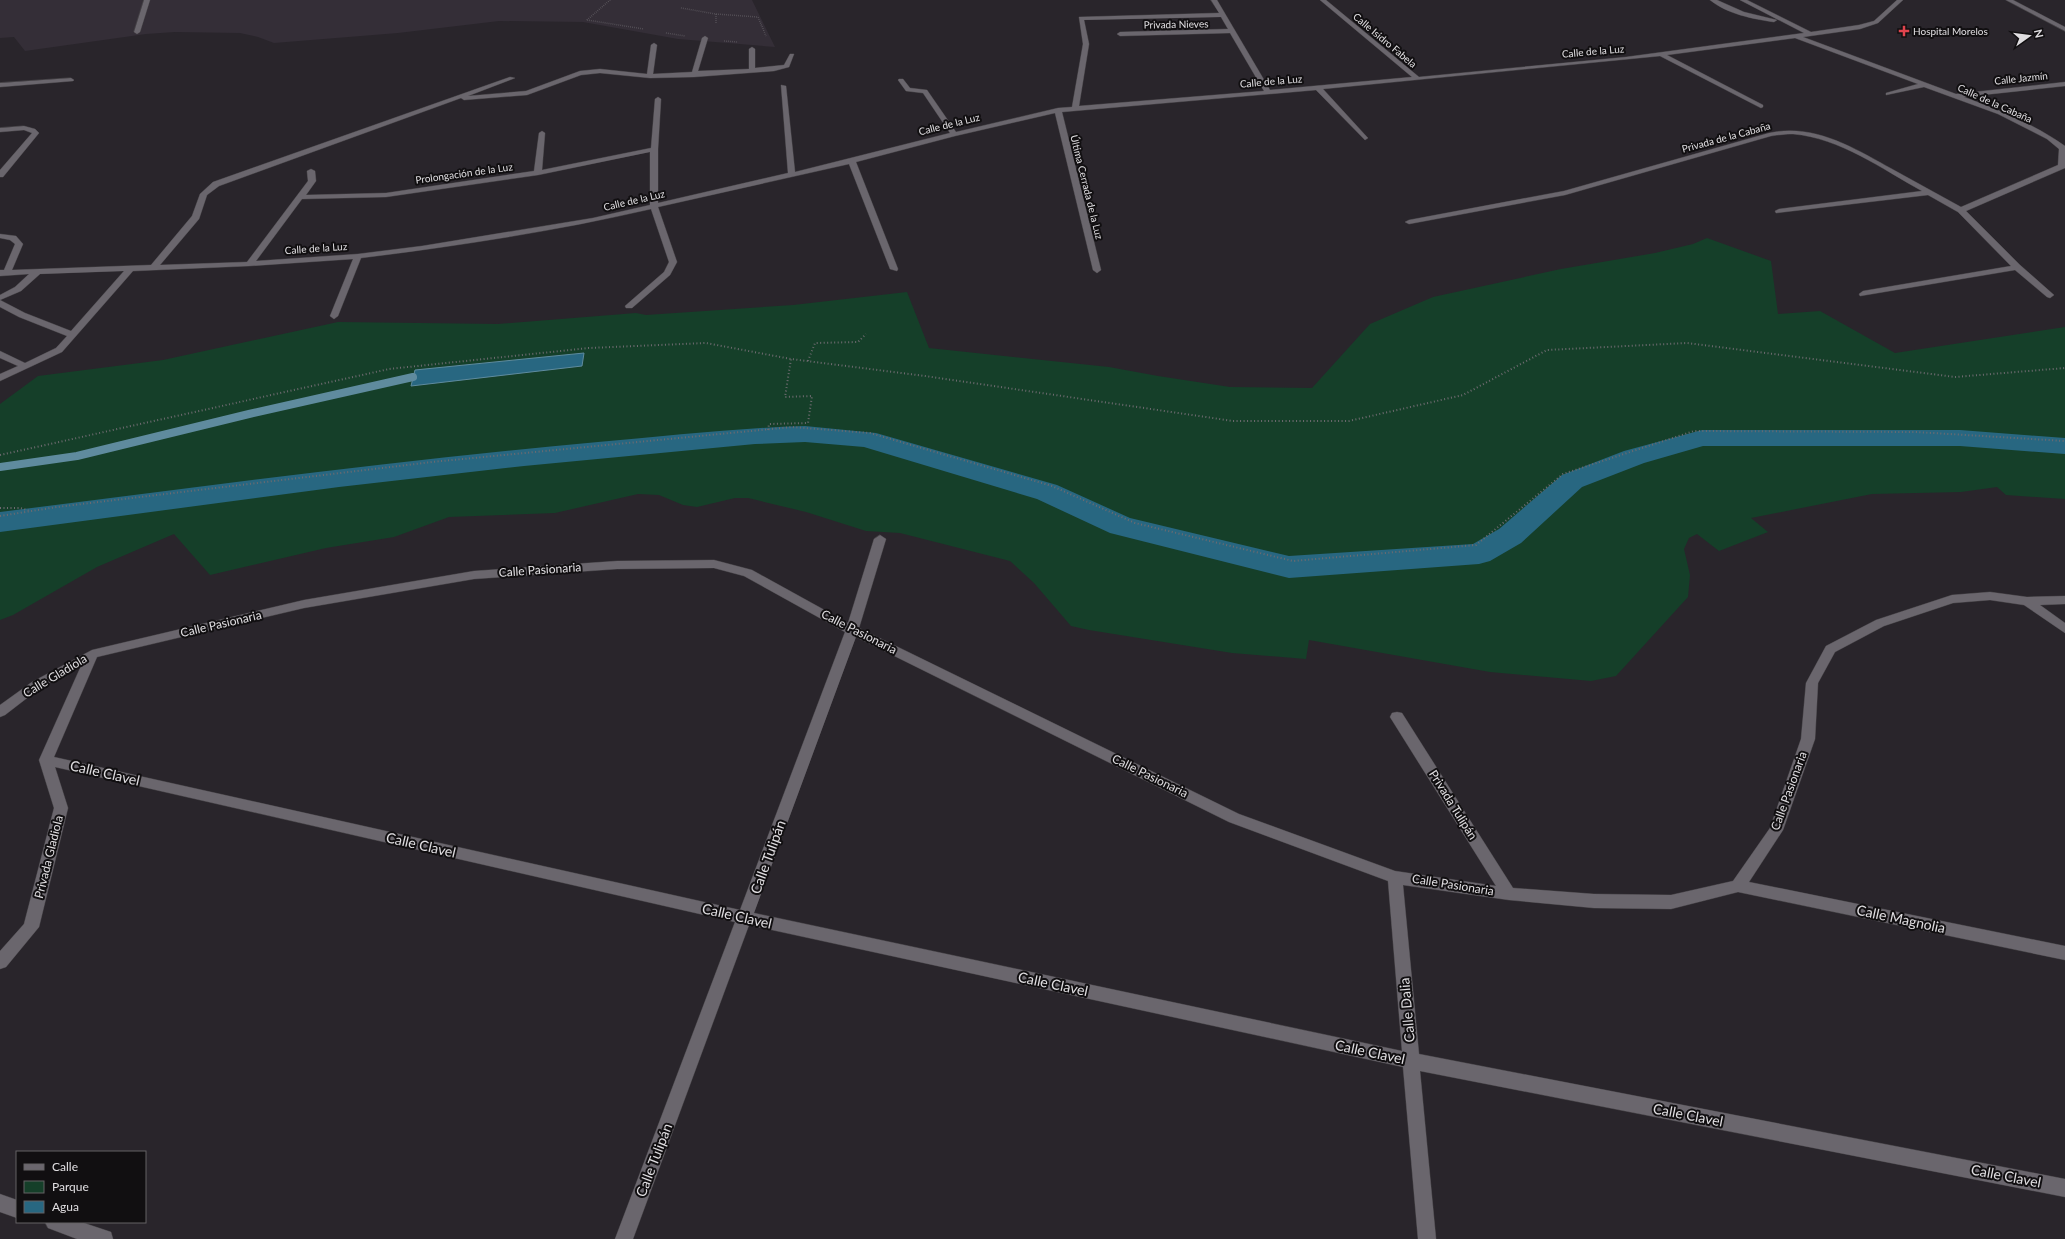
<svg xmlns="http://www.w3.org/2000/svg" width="2065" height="1239" font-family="Lato,sans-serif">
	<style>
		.built { fill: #342e37 }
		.green { fill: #153f29 }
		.water { fill: #286781; stroke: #5f8b9e }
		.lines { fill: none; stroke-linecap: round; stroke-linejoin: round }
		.stream { stroke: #5f8b9e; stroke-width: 8 }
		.canal { fill: #286781; fill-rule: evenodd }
		.minor-casing { stroke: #434044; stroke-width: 1 }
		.path-far1 { stroke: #6e6b70; stroke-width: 1.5; stroke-dasharray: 0.5 1.5; stroke-linecap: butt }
		.path { stroke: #6e6b70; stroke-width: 2; stroke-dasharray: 1 2.5; stroke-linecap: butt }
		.minor { fill: #6a666d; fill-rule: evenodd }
		.health-dot { fill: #e0444e; stroke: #110f11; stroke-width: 1.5 }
		.labels { text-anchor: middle; stroke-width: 4; stroke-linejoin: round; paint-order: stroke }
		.far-street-label { font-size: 10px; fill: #e0dee1; stroke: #110f11 }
		.far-poi-label { font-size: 10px; fill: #e0dee1; stroke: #110f11; text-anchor: start }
		.street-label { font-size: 12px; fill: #e0dee1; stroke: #110f11 }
		.near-street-label { font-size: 14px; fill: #e0dee1; stroke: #110f11 }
	</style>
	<rect width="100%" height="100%" fill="#29252b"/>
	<path class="built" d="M0,0H752L775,47L678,39L583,22L499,21L398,33L274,43L258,37L240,33L175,32L146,34L25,51L14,37L0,38Z"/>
	<path class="green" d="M1707,238L1771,261L1778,314L1820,311L1895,353L2065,327V499L2006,495L1997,487L1961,492L1872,494L1751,518L1768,532L1719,551L1697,534L1689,538L1684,549L1690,575L1688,597L1616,676L1591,681L1490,672L1309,640L1306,659L1232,653L1089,630L1071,626L1034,583L1010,561L900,533L866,531L806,512L748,498H735L697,507L683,505L659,495L638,494L555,513L449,517L394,537L326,548L210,575L174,534L97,567L13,615L0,620V404L38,376L163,360L338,322L498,324L636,313L646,315L793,305L907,292L929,348L1109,367L1158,376L1230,387L1312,388L1370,324L1433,297L1561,269L1655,253L1693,244Z"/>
	<path class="water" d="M584,353L582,366L411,386L415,370Z"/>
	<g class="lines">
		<path class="stream" d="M0,467L77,456L249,414L413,377"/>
		<path class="canal" d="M805,426L876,433L1057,485L1130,518L1289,556L1473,544L1499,529L1562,475L1624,451L1702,430H1960L2065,438V454L1960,446H1703L1644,463L1582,487L1521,543L1490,561L1479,564L1289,578L1110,533L1037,499L864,447L805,442L755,444L524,466L339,487L0,532V512C199,487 398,460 598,442C667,436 736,428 805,426Z"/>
		<defs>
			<path id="minor" d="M144,0H150L140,32L137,34L134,32Z
				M1211,0H1217L1270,90L1412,77L1320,0H1326L1419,77L1626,57L1804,33L1740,0H1747L1811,32L1859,25L1874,21L1897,0H1903L1878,23L1860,29L1803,37L1956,94L2065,82V86L1964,97C1999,110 2034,124 2065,146V168L1966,211L2020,265L2054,295L2050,298L2047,297L2015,270L1860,296L1859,294L1863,291L2011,266L1958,212L1928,195L1776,213L1775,211L1779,209L1922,191C1882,169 1840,138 1793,134C1786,134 1778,135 1771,136L1565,195L1409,224L1405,222L1409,220L1564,191L1769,133C1814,123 1854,148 1892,169C1915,182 1938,194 1961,207L2058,165L2059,149L2047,139L1998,114L1924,87L1886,95V93L1918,84L1795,38L1667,55L1763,105V107L1761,108L1660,56L1323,89L1367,137L1368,138L1365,140L1316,90L1062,112L1101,270L1097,273L1093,270L1055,113L955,136L856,162L898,269L897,271L890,269L849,164L658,207L677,262L670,275L632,308H626L625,306L664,272L669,262L651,209C556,231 458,246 361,258L338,316L334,319L330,316L353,259L249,266L133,271L62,352L0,381V374L18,366L0,358V351L25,363L56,348L67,336L19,317L0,307V295L15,287L29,274L0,276V270H4L15,244L10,240L0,238V234L16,236L23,244L12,270L151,265L192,216L200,194L213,182L510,77L515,78L468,96L526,91L580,71L600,69L647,74L651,45L654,43L657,45L653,74L692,72L702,38L705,36L708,38L698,71L749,69V49L752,47L755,49V68L784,65L790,54H794L789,67L774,71L694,77L650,78L600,73L581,75L527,95L464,100L461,98L219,186L207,195L199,219L160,265L247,262L308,181L307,171L311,169L315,171L316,181L306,195L386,193L534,171L539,133L542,131L545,133L542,170L651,148L655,99L658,97L661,99L658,149V203L788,173L781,85L786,86L795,172L950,133L923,93L906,91L898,80L899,79H903L910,88L927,90L956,132L1058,108L1072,107L1083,44L1079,17L1219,13ZM1221,17L1228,29L1120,32L1117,34L1120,36L1230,33L1264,91L1079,106L1089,44L1084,20ZM650,152V205L593,218L422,246L358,254L256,261L302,199L386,197L538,175ZM124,271L71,331L25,313L0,300L21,291L40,274Z
				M1710,0H1717L1744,12L1777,20L1774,22C1753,19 1727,14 1710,0Z
				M2006,0H2013L2065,27V31Z
				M71,78L74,80L73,81L0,87V83Z
				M24,126L35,129L39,133L3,177H0V170L32,133L24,130L0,132V128Z
				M880,535L886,539L859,628L1239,814L1395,871L1496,886L1390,717L1392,713L1397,712L1402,713L1513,888L1594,894L1671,895L1733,881L1770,828L1801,739L1806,683L1826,646L1876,620L1952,595L1990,592L2027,597L2065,596V604L2040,605L2065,623V633L2024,605L1990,600L1953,603L1884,626L1835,652L1818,683L1815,739L1783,830L1749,882L2065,946V960L1738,892L1671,909L1594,908L1509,900L1403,885L1419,1054L2065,1179V1197L1420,1071L1436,1239H1418L1403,1067L749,925L633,1239H615L735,922L55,767L68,808L39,927L6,967L0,969V951L24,924L54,808L39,760L81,666L40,688L5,715L0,717V705L32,682L92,650L304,600L474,571L617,561L714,560L752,570L848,623L874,539ZM714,568L744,576L845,632L740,910L54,757L97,657L304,608L474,579L617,569ZM856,637L1229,822L1388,881L1402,1051L754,913Z
				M0,1194L17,1200V1218L0,1212Z
				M45,1222H81L111,1232L113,1239H77L48,1228Z"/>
		</defs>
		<use href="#minor" class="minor-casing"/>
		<path class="path-far1" d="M681,8L716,14L758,17L766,36
			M716,14V23
			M587,20L644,29
			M587,20L610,0
			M666,33L685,36
			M724,41L737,42"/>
		<path class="path" d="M808,361L815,343L858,342L866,334
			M768,430L769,424L808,423L812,396L785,397L791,359
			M0,455L389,369L589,348L706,343L791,359L925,376L1233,421H1349L1463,395L1547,350L1687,343L1955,377L2065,368
			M0,508H20L30,511
			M0,516L57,507L432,462L792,427L870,433L1052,486L1135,523L1293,561L1476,545L1563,474L1694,431L1916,432L2065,441"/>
		<use href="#minor" class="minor"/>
	</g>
	<path class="health-dot" d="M1902 25h4v4h4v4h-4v4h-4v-4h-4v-4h4z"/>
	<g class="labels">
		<g class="far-street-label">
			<text transform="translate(1176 24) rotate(-1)" y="4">Privada Nieves</text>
			<text transform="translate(1385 40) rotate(40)" y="4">Calle Isidro Fabela</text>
			<text transform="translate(1593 51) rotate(-5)" y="4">Calle de la Luz</text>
			<text transform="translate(2021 78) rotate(-6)" y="4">Calle Jazmín</text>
			<text transform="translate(1271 81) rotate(-5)" y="4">Calle de la Luz</text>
			<text transform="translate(1995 103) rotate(24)" y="4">Calle de la Cabaña</text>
			<text transform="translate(949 124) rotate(-14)" y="4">Calle de la Luz</text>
			<text transform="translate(1726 137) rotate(-15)" y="4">Privada de la Cabaña</text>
			<text transform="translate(464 173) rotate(-8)" y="4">Prolongación de la Luz</text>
			<text transform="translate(1087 187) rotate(76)" y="4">Última Cerrada de la Luz</text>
			<text transform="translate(634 200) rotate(-13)" y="4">Calle de la Luz</text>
			<text transform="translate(316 248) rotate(-4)" y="4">Calle de la Luz</text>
		</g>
		<g class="far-poi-label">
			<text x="1913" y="35">Hospital Morelos</text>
		</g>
		<g class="street-label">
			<text transform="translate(540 570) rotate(-4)" y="4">Calle Pasionaria</text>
			<text transform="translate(221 624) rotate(-13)" y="4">Calle Pasionaria</text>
			<text transform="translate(859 632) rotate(27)" y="4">Calle Pasionaria</text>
			<text transform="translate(55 676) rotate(-31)" y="4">Calle Gladiola</text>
			<text transform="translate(1150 776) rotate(26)" y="4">Calle Pasionaria</text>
			<text transform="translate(1789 791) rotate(-70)" y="4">Calle Pasionaria</text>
			<text transform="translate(1453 805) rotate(58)" y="4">Privada Tulipán</text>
			<text transform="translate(49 857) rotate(-76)" y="4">Privada Gladiola</text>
			<text transform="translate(1453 885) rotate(9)" y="4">Calle Pasionaria</text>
		</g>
		<g class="near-street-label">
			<text transform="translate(105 773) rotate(13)" y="5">Calle Clavel</text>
			<text transform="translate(421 845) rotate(13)" y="5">Calle Clavel</text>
			<text transform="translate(768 857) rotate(-70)" y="5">Calle Tulipán</text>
			<text transform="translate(737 916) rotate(13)" y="5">Calle Clavel</text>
			<text transform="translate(1901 919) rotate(12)" y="5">Calle Magnolia</text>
			<text transform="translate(1053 984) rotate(12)" y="5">Calle Clavel</text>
			<text transform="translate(1407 1010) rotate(-95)" y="5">Calle Dalia</text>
			<text transform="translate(1370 1052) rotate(12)" y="5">Calle Clavel</text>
			<text transform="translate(1688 1115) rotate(11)" y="5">Calle Clavel</text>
			<text transform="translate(654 1160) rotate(-69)" y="5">Calle Tulipán</text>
			<text transform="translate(2006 1176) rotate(11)" y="5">Calle Clavel</text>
		</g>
	</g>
	<rect x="16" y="1151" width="130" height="72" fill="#110f11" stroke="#646264"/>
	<rect x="24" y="1164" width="20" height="6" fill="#6a666d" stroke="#646264"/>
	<text x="52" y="1171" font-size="12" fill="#e0dee1">Calle</text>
	<rect x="24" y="1181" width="20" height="12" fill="#153f29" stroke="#646264"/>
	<text x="52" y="1191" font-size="12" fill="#e0dee1">Parque</text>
	<rect x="24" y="1201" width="20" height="12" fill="#286781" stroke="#646264"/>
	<text x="52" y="1211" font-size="12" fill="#e0dee1">Agua</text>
	<g transform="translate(2029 36) rotate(76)" stroke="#110f11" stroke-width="3" paint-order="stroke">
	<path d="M0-3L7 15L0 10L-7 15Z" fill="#e0dee1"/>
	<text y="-6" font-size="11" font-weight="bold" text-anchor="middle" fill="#e0dee1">N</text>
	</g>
</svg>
